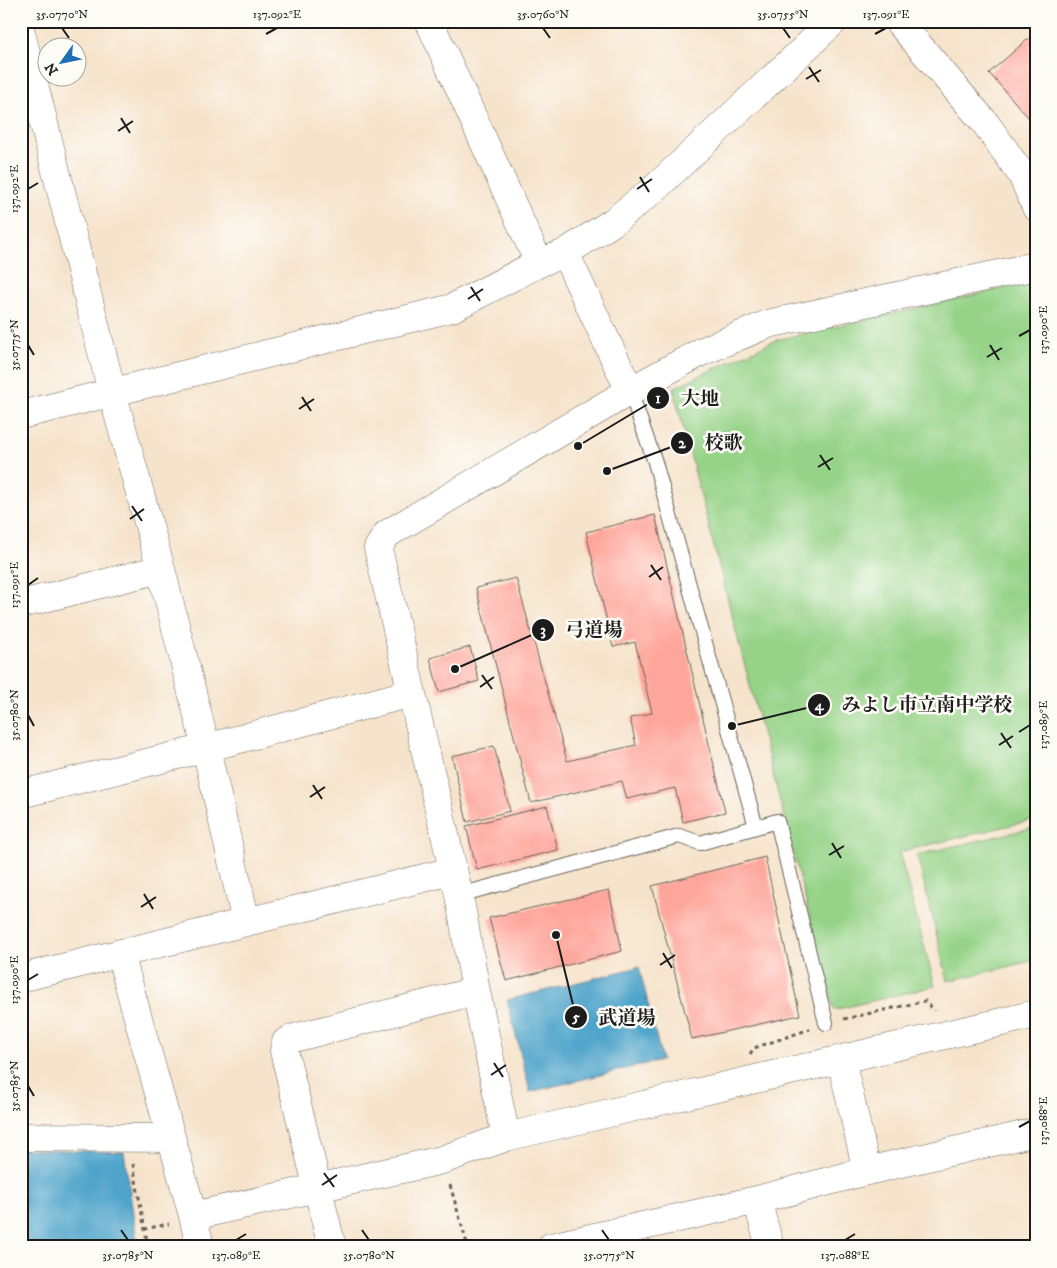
<svg xmlns="http://www.w3.org/2000/svg" width="1057" height="1268" font-family="'IM FELL DW Pica','Noto Serif JP',serif">
	<style>
		.green { fill: #96d388; stroke: #597852 }
		.water { fill: #50a4cb; stroke: #366074 }
		.building { fill: #fea69b }
		.lines { fill: none; stroke-linecap: round; stroke-linejoin: round }
		.service-casing { stroke: #686259; stroke-width: 16 }
		.minor-casing { stroke: #686259; stroke-width: 29 }
		.tertiary-casing { stroke: #686259; stroke-width: 29 }
		.path { stroke: #686259; stroke-width: 3; stroke-dasharray: 4 4; stroke-linecap: butt }
		.service { stroke: #fff; stroke-width: 14 }
		.minor { stroke: #fff; stroke-width: 28 }
		.tertiary { stroke: #fff; stroke-width: 28 }
		.ticks { fill: none; stroke: #1c1c1c; stroke-width: 2 }
		.leader { fill: none; stroke: #1c1c1c; stroke-width: 2 }
		.callout-dot { fill: #1c1c1c; stroke: #fdfcf7; stroke-width: 2 }
		.mark-label { font-size: 15px; text-anchor: middle; font-weight: bold; fill: #fff }
		.callout-label { font-size: 19px; text-anchor: middle; font-weight: bold; fill: #1c1c1c; stroke: #fdfcf7; stroke-width: 5; stroke-linejoin: round; paint-order: stroke }
		.neatline { fill: none; stroke: #1c1c1c; stroke-width: 2 }
		.ticks-label { font-size: 12px; text-anchor: middle; fill: #1c1c1c }
	</style>
	<rect width="100%" height="100%" fill="#fdfcf7"/>
	<filter id="ink" filterUnits="userSpaceOnUse"><feTurbulence type="fractalNoise" baseFrequency=".02" numOctaves="2"/><feDisplacementMap in="SourceGraphic" scale="10" xChannelSelector="R" yChannelSelector="G"/><feConvolveMatrix kernelMatrix="1 2 1 2 8 2 1 2 1" color-interpolation-filters="sRGB"/></filter>
	<filter id="wash" filterUnits="userSpaceOnUse"><feTurbulence type="fractalNoise" baseFrequency=".0096" numOctaves="4" result="noise"/><feDisplacementMap in="SourceGraphic" scale="20" xChannelSelector="R" yChannelSelector="G"/><feGaussianBlur stdDeviation="1.12" result="paint"/><feColorMatrix in="noise" values="0 0 0 0 0 0 0 0 0 0 0 0 0 0 0 0 0 1.4 0 .05"/><feComposite in="paint" operator="in"/></filter>
	<g filter="url(#wash)">
		<rect width="100%" height="100%" fill="#f6e3cb"/>
		<path class="green" d="M1036,281V819L899,852L935,986L834,1010L673,388L776,340Z
			M1036,827V960L948,981L917,855Z"/>
		<path class="water" d="M639,967L662,1060L530,1092L507,1000Z
			M21,1149L124,1152L138,1247H21Z"/>
		<g id="blocks">
			<path class="building" d="M1036,32V126L989,73Z
				M655,515L725,812L683,822L675,788L627,799L622,781L531,803L476,588L516,578L567,761L636,745L630,718L652,713L635,642L613,647L586,532Z
				M470,647L479,681L439,692L430,658Z
				M494,746L510,811L467,822L452,756Z
				M547,806L558,850L477,870L466,826Z
				M765,857L800,1015L692,1039L652,886Z
				M609,890L622,951L506,981L489,918Z"/>
		</g>
	</g>
	<g filter="url(#ink)">
		<use href="#blocks" fill-opacity="0" stroke="#686259" stroke-width="1"/>
		<g class="lines">
			<defs>
				<path id="service" d="M630,391L655,462L756,827L777,821L826,1023
					M459,895L679,836L700,843L756,827"/>
				<path id="minor" d="M429,21L539,263
					M898,21L986,124L1022,175L1036,207
					M21,33L112,392L161,569L206,748L246,922
					M565,253L630,391
					M1036,266L768,324L701,352L630,391L387,534L378,548L459,895L476,991L506,1137L1036,1014
					M21,604L161,569
					M21,794L206,748L411,693
					M120,953L193,1216L200,1247
					M21,978L452,871
					M841,1059L867,1171
					M21,1137L171,1138
					M757,1200L770,1247
					M193,1216L442,1160L506,1137
					M332,1247L284,1051L286,1042L294,1038L476,991
					M551,1247L757,1200L867,1171L1036,1132"/>
				<path id="tertiary" d="M21,415L452,308L539,263L565,253L613,222L654,189L834,21"/>
			</defs>
			<use href="#service" class="service-casing"/>
			<use href="#minor" class="minor-casing"/>
			<use href="#tertiary" class="tertiary-casing"/>
			<path class="path" d="M844,1019L925,1001L934,1011
				M750,1054L754,1048L810,1029
				M133,1164L148,1247
				M450,1185L468,1247
				M144,1229L169,1224"/>
			<use href="#service" class="service"/>
			<use href="#minor" class="minor"/>
			<use href="#tertiary" class="tertiary"/>
		</g>
	</g>
	<path class="ticks" d="M62,28L69,38M543,28L550,38M783,28L790,38M266,34L277,28M875,34L886,28M809,67L819,82M806,79L821,70M121,118L130,133M118,131L133,121M640,177L649,192M28,189L38,183M637,189L652,179M471,287L480,301M468,299L483,289M1019,336L1030,330M28,345L34,355M990,345L999,360M987,357L1002,348M302,397L311,411M299,409L314,399M820,455L830,470M818,467L833,458M132,506L142,521M130,519L144,509M651,565L661,580M649,577L663,567M28,585L38,578M482,675L492,689M480,687L494,677M28,715L34,726M1019,732L1030,725M1001,733L1011,748M999,745L1013,736M313,785L322,799M310,797L325,787M832,843L841,858M829,855L844,846M144,894L153,909M141,907L156,897M663,953L672,968M660,965L675,955M28,980L38,974M494,1063L503,1077M491,1075L506,1065M28,1086L34,1096M1019,1127L1030,1121M324,1173L334,1187M322,1185L337,1175M121,1230L128,1240M362,1230L369,1240M602,1230L609,1240M236,1240L246,1234M845,1240L855,1234"/>
	<path class="leader" d="M578 446L658 398M607 471L682 443M455 669L543 630M732 726L819 705M556 935L576 1017"/>
	<g class="callout-dot">
		<circle cx="578" cy="446" r="5"/>
		<circle cx="607" cy="471" r="5"/>
		<circle cx="455" cy="669" r="5"/>
		<circle cx="732" cy="726" r="5"/>
		<circle cx="556" cy="935" r="5"/>
		<circle cx="658" cy="398" r="12"/>
		<circle cx="682" cy="443" r="12"/>
		<circle cx="543" cy="630" r="12"/>
		<circle cx="819" cy="705" r="12"/>
		<circle cx="576" cy="1017" r="12"/>
	</g>
	<g class="mark-label">
		<text x="658" y="403">1</text>
		<text x="682" y="448">2</text>
		<text x="543" y="635">3</text>
		<text x="819" y="710">4</text>
		<text x="576" y="1022">5</text>
	</g>
	<g class="callout-label">
		<text x="700" y="405">大地</text>
		<text x="724" y="449">校歌</text>
		<text x="594" y="636">弓道場</text>
		<text x="927" y="711">みよし市立南中学校</text>
		<text x="627" y="1024">武道場</text>
	</g>
	<rect width="1057" height="1268" fill="none" stroke="#fdfcf7" stroke-width="55"/>
	<g transform="translate(62 62) rotate(237)"><circle r="24" fill="#fdfcf7" stroke="#a3a29f"/>
	<path d="M0-4L9 19L0 12L-9 19Z" fill="#1f6fb2"/>
	<text y="-8" font-size="14" font-weight="bold" text-anchor="middle" fill="#1c1c1c">N</text>
	</g>
	<rect x="28" y="28" width="1002" height="1212" class="neatline"/>
	<g class="ticks-label">
		<text x="62" y="18">35.0770°N</text>
		<text x="277" y="18">137.092°E</text>
		<text x="543" y="18">35.0760°N</text>
		<text x="783" y="18">35.0755°N</text>
		<text x="886" y="18">137.091°E</text>
		<text transform="translate(14 189) rotate(-90)" y="4">137.092°E</text>
		<text transform="translate(1043 330) rotate(-90)" y="4">137.090°E</text>
		<text transform="translate(14 345) rotate(-90)" y="4">35.0775°N</text>
		<text transform="translate(14 585) rotate(-90)" y="4">137.091°E</text>
		<text transform="translate(14 715) rotate(-90)" y="4">35.0780°N</text>
		<text transform="translate(1043 725) rotate(-90)" y="4">137.089°E</text>
		<text transform="translate(14 980) rotate(-90)" y="4">137.090°E</text>
		<text transform="translate(14 1086) rotate(-90)" y="4">35.0785°N</text>
		<text transform="translate(1043 1121) rotate(-90)" y="4">137.088°E</text>
		<text x="128" y="1259">35.0785°N</text>
		<text x="236" y="1259">137.089°E</text>
		<text x="369" y="1259">35.0780°N</text>
		<text x="609" y="1259">35.0775°N</text>
		<text x="845" y="1259">137.088°E</text>
	</g>
</svg>
